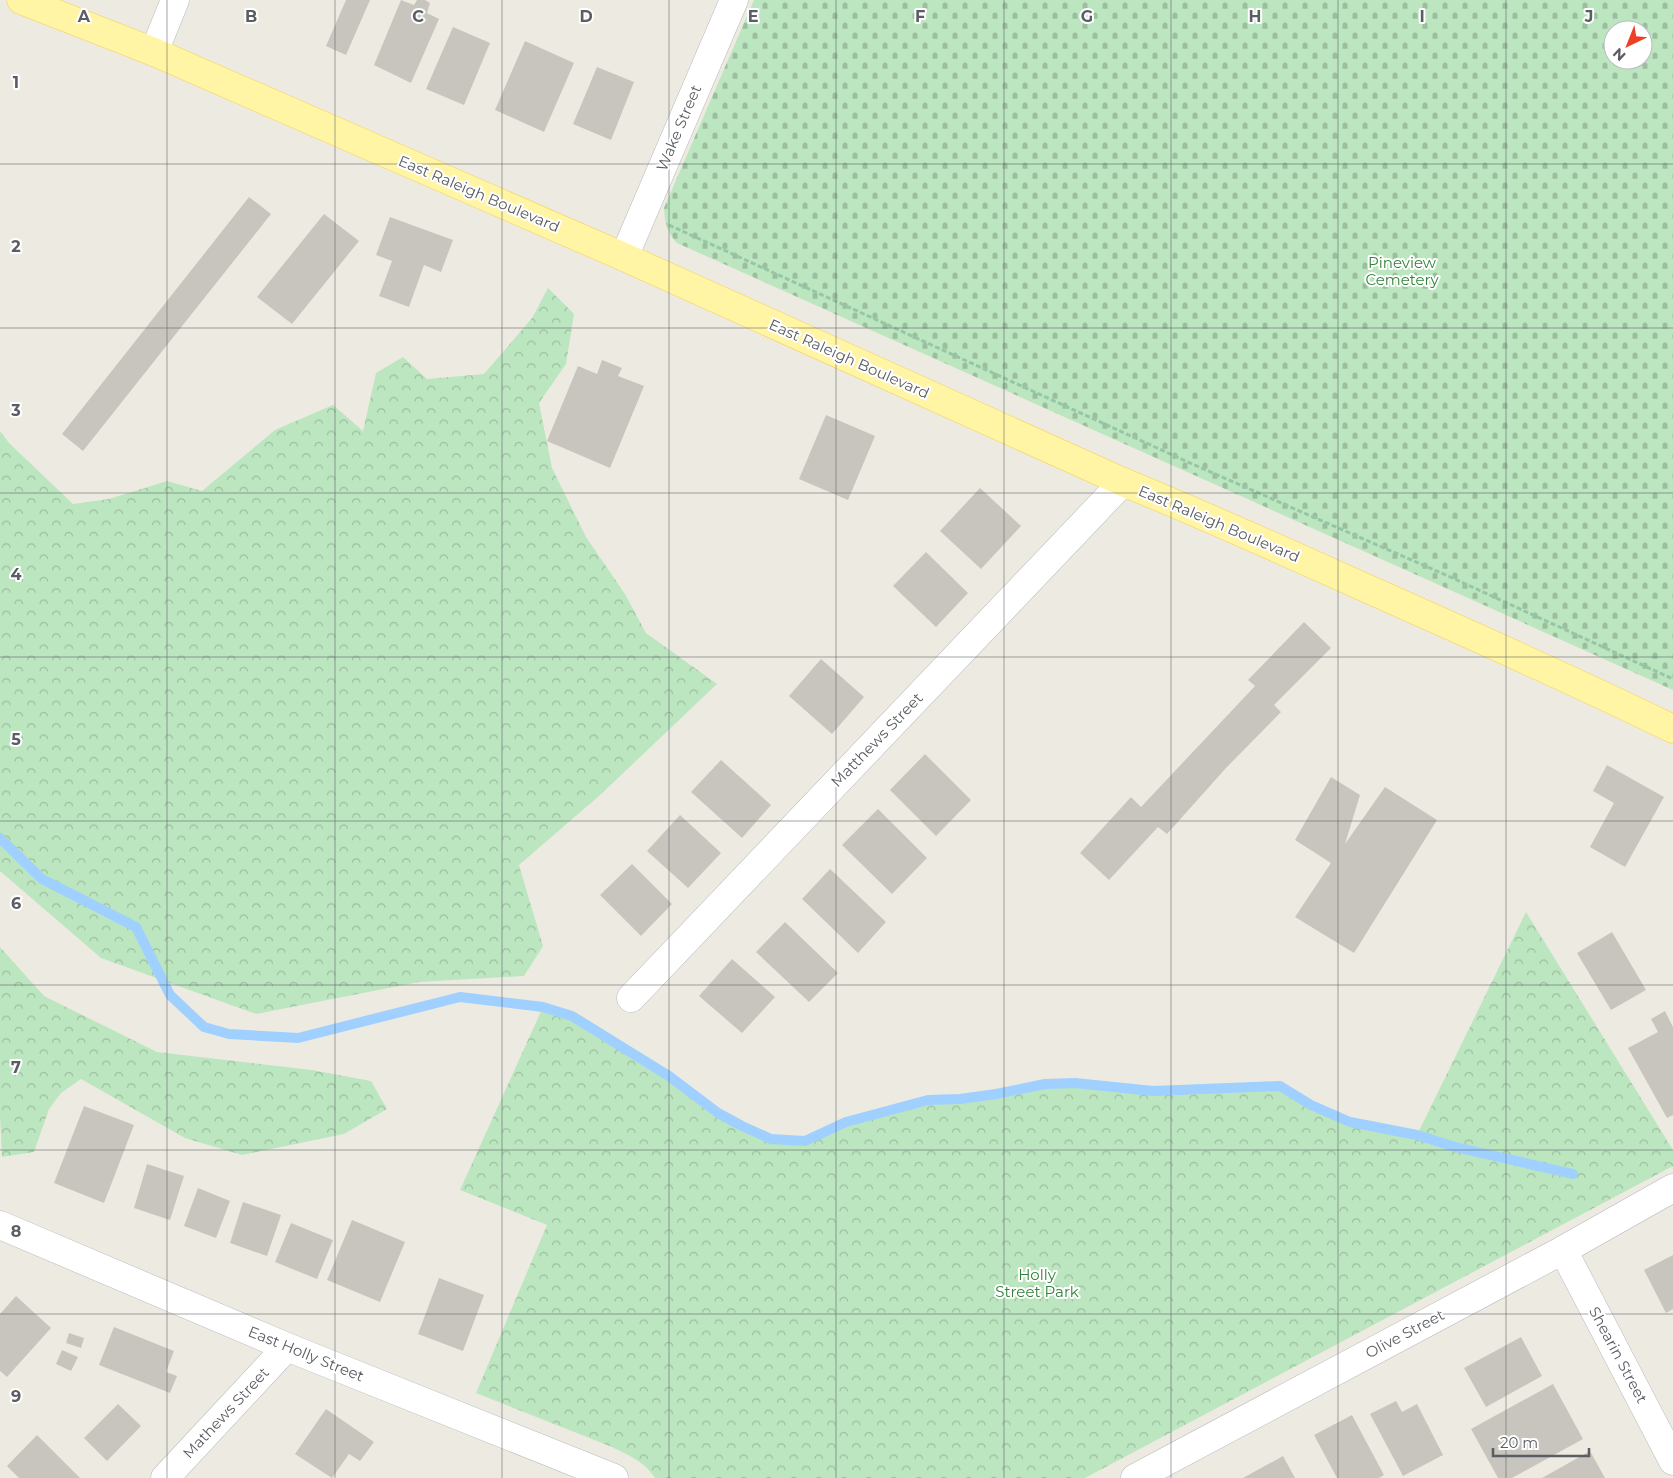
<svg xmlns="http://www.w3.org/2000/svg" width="1673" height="1478" font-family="Montserrat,sans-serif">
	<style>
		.forest { fill: url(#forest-crowns) }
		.cemetery { fill: url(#cemetery-stones); fill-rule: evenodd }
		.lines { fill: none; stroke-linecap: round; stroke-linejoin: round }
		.stream { stroke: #9fd0ff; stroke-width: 10 }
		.building { fill: #c8c5be }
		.street-casing { stroke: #b7b9be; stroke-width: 29 }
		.primary-casing { stroke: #f6d052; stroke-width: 29 }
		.path { stroke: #95c7a6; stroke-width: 3; stroke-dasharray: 5 2.5; stroke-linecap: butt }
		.street { stroke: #fff; stroke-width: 28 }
		.primary { stroke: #fff5a4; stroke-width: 28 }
		.grid { fill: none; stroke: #5a5d63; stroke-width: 1; stroke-opacity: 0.55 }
		.labels { text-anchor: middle; stroke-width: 4; stroke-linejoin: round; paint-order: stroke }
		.street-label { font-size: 15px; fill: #5a5d63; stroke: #fff }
		.park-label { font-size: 15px; fill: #318339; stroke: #fff }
		.grid-label { font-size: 16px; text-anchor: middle; font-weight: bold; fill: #5a5d63; stroke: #fff; stroke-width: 4; stroke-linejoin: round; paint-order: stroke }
	</style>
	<defs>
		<pattern id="forest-crowns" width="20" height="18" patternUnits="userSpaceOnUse" patternTransform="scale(1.25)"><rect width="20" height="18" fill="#bce6bf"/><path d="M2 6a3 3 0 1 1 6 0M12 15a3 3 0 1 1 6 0" fill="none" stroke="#9cbe9f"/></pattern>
		<pattern id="cemetery-stones" width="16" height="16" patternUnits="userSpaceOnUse" patternTransform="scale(1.25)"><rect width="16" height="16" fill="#bce6bf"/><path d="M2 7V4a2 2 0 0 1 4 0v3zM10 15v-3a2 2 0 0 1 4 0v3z" fill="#9cbe9f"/></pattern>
	</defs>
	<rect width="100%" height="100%" fill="#edebe1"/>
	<path class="forest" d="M548,288L574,314L566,364L539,403L552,468L586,537L625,594L646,633L717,684L599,796L519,865L543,946L524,976L419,982L256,1014L101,958L0,871V431L9,443L73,504L109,499L167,481L202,491L275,430L333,405L363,431L376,373L403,357L427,379L484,374L532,318Z
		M1526,912L1673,1150V1166L1085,1478H655C645,1462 628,1455 612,1447L476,1393L547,1225L460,1190L543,1007L572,1016L669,1076L718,1113L742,1126L771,1139L805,1141L846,1122L928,1100L960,1099L996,1094L1045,1084L1075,1083L1153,1091L1280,1086L1311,1105L1350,1122L1417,1135Z
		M0,947L44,996L157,1052L312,1070L371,1081L387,1109L344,1134L242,1155L185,1138L81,1079L61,1093L49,1109L34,1152L2,1157L0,1115Z"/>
	<path class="cemetery" d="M754,0H1673V690L677,243C667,232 665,223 664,208ZM1613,30H1643V60H1613Z"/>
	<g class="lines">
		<path class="stream" d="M0,838L42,879L136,927L170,995L204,1027L229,1034L298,1038L460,997L543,1007L572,1016L669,1076L718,1113L742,1126L771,1139L805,1141L846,1122L928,1100L960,1099L996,1094L1045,1084L1075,1083L1153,1091L1280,1086L1311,1105L1350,1122L1417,1135L1455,1147L1573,1174"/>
	</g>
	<path class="building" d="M346,0H370L346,55L326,46Z
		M401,0L414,5L417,0H425L430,3L427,13L439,19L411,83L374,65Z
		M453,27L490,43L464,105L426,89Z
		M525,41L574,63L544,132L495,110Z
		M597,67L634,82L611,140L573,124Z
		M249,197L271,214L83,451L62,434Z
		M324,214L359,241L292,324L257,297Z
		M390,217L453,240L441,272L424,265L409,307L379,296L392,261L376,255Z
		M602,360L622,368L618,376L644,386L610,468L547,441L578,366L597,374Z
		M826,415L875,436L848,500L799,479Z
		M980,488L1021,526L981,569L940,531Z
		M926,552L968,593L936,627L893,586Z
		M1304,622L1331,648L1274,705L1281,712L1226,768L1167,834L1158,827L1109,880L1080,853L1131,797L1141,807L1255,686L1248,680Z
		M821,659L864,697L832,734L789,696Z
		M925,754L971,800L936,836L890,790Z
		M721,760L771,805L742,838L691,792Z
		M1607,765L1664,797L1625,867L1590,847L1614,803L1593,791Z
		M1331,777L1360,795L1345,844L1385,787L1437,820L1354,953L1295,917L1331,863L1295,840Z
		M878,809L927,858L892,894L842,845Z
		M680,815L721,853L688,888L647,851Z
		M632,864L672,904L641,936L600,895Z
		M830,869L886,922L858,953L802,899Z
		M785,922L838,973L809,1002L756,952Z
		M1612,932L1646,990L1611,1010L1577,953Z
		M732,959L775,997L742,1033L699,996Z
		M1665,1011L1673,1027V1115L1667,1118L1628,1048L1658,1032L1651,1019Z
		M84,1106L134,1125L104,1203L54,1183Z
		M147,1164L184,1176L170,1220L134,1208Z
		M198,1188L230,1201L216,1238L184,1226Z
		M243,1202L281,1215L267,1256L230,1243Z
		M352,1220L405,1242L380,1302L327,1280Z
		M291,1223L333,1240L317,1279L275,1262Z
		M1673,1255V1309L1666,1313L1644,1270Z
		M439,1278L484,1295L463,1351L418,1334Z
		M16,1296L51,1328L7,1377L0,1371V1314Z
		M114,1327L174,1351L166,1372L177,1376L170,1393L99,1365Z
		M69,1333L84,1338L81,1348L66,1343Z
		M1521,1337L1542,1376L1486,1407L1464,1368Z
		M62,1350L78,1357L71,1371L56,1364Z
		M1553,1384L1583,1439L1512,1478H1498L1471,1429Z
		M1396,1401L1402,1412L1417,1404L1443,1455L1403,1476L1370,1414Z
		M118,1404L141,1426L107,1461L84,1438Z
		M326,1409L374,1442L360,1461L349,1454L332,1478L295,1454Z
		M1352,1415L1384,1475L1379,1478H1337L1314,1435Z
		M37,1435L80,1478H19L7,1466Z
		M1590,1451L1605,1478H1542Z
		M1283,1456L1295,1478H1243Z"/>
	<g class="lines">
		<defs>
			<path id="street" d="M154,52L175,0
				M624,257L734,0
				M631,998L1123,482
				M0,1225L287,1347L614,1478
				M1563,1250L1673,1461
				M165,1478L287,1347
				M1135,1478L1563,1250L1673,1188"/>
			<path id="primary" d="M21,0L154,52L624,257L1123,482C1209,517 1292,555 1377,593C1476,637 1575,681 1673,729"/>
		</defs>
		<use href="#street" class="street-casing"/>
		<use href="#primary" class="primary-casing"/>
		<path class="path" d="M669,225L1190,463L1448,576L1673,679"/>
		<use href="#street" class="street"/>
		<use href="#primary" class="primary"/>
	</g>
	<path class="grid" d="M167,0V1478M335,0V1478M502,0V1478M669,0V1478M836,0V1478M1004,0V1478M1171,0V1478M1338,0V1478M1506,0V1478M0,164H1673M0,328H1673M0,493H1673M0,657H1673M0,821H1673M0,985H1673M0,1150H1673M0,1314H1673"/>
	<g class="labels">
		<g class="street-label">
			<text transform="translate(679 128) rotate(-67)" y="5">Wake Street</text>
			<text transform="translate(479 194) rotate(23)" y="5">East Raleigh Boulevard</text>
			<text transform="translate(849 359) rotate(24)" y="5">East Raleigh Boulevard</text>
			<text transform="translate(1219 524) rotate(23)" y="5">East Raleigh Boulevard</text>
			<text transform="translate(877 740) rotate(-46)" y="5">Matthews Street</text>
			<text transform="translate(1405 1334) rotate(-28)" y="5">Olive Street</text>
			<text transform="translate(306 1354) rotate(22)" y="5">East Holly Street</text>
			<text transform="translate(1618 1355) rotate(62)" y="5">Shearin Street</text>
			<text transform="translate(226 1413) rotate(-47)" y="5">Mathews Street</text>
		</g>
		<g class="park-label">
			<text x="1402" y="268">Pineview<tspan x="1402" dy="17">Cemetery</tspan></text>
			<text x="1037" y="1280">Holly<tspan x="1037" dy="17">Street Park</tspan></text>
		</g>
	</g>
	<g class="grid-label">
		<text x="84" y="22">A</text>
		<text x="251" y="22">B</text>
		<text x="418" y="22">C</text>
		<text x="586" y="22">D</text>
		<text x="753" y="22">E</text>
		<text x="920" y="22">F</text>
		<text x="1087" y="22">G</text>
		<text x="1255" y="22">H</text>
		<text x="1422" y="22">I</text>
		<text x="1589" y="22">J</text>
		<text x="16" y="88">1</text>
		<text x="16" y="252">2</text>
		<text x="16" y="416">3</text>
		<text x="16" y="580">4</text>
		<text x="16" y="745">5</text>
		<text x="16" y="909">6</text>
		<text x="16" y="1073">7</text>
		<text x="16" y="1237">8</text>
		<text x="16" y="1402">9</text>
	</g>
	<g transform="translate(1628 45) rotate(223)"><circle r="24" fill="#ffffff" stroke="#bdbec1"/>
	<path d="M0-4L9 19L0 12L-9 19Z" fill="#ee4026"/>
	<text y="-8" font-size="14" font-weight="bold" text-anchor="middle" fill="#5a5d63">N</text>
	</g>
	<path d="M1493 1448v8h96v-8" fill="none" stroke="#5a5d63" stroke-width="2.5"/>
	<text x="1500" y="1448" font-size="15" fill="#5a5d63" stroke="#ffffff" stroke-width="4" paint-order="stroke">20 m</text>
</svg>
